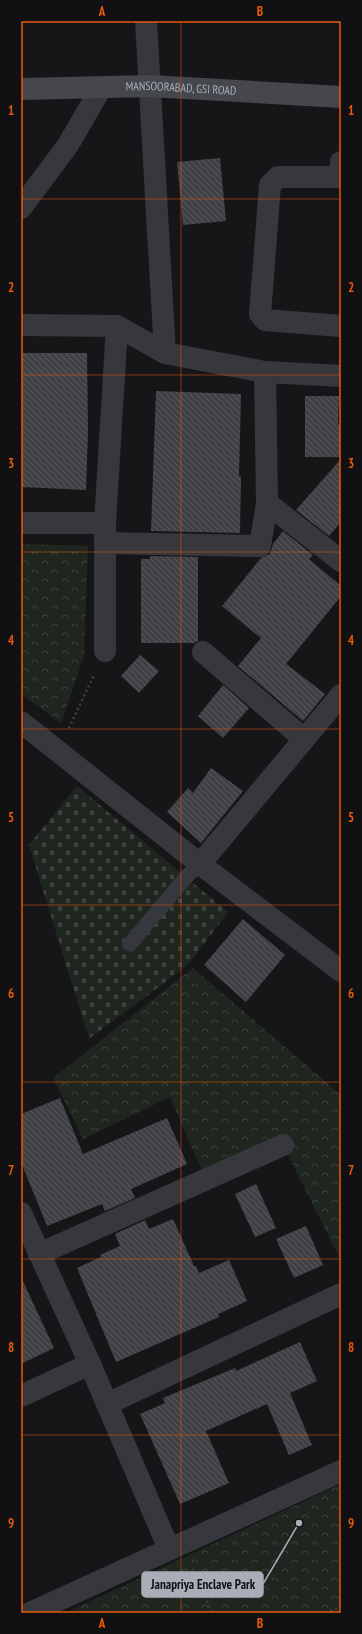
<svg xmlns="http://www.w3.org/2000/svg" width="362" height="1634" font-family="'PT Sans Narrow',sans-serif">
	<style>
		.cemetery { fill: url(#cemetery-stones) }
		.park { fill: url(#park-crowns) }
		.building { fill: url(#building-back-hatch) }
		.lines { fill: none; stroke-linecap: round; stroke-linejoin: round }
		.path { stroke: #3d3f44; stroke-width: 2.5; stroke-dasharray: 2 3; stroke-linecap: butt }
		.lane { stroke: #37383d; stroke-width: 15 }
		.street { stroke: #37383d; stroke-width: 22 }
		.secondary { stroke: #45474d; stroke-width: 22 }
		.grid { fill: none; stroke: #e8590c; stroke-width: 1; stroke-opacity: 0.55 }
		.labels { text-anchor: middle; stroke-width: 4; stroke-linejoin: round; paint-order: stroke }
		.street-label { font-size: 12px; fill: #a8adb8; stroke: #111113 }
		.leader { fill: none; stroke: #a8adb8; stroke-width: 1.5 }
		.callout-dot { fill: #a8adb8; stroke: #111113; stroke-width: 1.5 }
		.callout { fill: #a8adb8; stroke: #a8adb8; stroke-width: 1.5 }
		.callout-label { font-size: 13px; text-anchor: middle; font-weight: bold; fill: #111 }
		.neatline { fill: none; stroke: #e8590c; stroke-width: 1.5 }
		.grid-label { font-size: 13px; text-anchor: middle; font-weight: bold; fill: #e8590c }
	</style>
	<defs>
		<pattern id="cemetery-stones" width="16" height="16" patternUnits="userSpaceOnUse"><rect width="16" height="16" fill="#1e261f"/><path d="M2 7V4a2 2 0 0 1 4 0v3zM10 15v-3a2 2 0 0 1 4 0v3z" fill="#3c433d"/></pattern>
		<pattern id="park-crowns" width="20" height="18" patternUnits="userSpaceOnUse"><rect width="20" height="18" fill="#1e261f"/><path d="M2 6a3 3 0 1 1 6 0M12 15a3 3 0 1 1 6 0" fill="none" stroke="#3c433d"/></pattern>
		<pattern id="building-back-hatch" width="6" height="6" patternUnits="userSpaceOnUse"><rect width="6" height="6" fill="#404145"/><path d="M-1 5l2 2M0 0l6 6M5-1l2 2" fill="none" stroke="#595a5e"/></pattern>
	</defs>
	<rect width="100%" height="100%" fill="#161618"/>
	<path class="cemetery" d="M77,786L228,912L188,965L89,1039L29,845Z"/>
	<path class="park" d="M21,544L88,546L84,656L61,723L21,694Z
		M193,968L341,1095V1261L283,1145L202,1171L170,1097L83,1139L53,1078Z
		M341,1484V1613H65Z"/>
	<path class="building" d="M220,158L226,221L183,225L177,162Z
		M21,353H87L88,431L86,490L21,487Z
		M156,391L241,394L239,476H241L240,533L151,531Z
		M305,396H339L338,424H341V457H305Z
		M341,459V522L329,536L296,510Z
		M283,531L313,555L309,559L341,586V596L286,664L325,694L303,721L238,666L261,638L222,606L261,558L270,554L273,544Z
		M150,556L198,557V641L194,643H141V559H150Z
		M140,655L159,671L139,693L121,676Z
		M223,685L249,708L223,738L198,716Z
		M211,768L243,791L201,843L167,812L188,788L193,793Z
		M243,919L285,955L246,1002L204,965Z
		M60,1098L83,1154L167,1118L187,1164L131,1189L135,1198L105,1211L102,1204L47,1226L21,1162V1114Z
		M256,1184L276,1228L255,1237L235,1194Z
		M173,1219L194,1266H196L199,1273L229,1260L247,1301L218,1314L219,1317L116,1362L77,1268L101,1257L100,1255L120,1246L115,1234L145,1220L149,1229Z
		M306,1226L323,1265L294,1278L276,1239Z
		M21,1277L54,1348L21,1364Z
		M300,1342L317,1381L290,1393L312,1445L289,1455L267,1404L206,1431L229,1483L180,1504L140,1414L165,1403L163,1398L235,1368L236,1371Z"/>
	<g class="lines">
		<path class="path" d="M69,728L94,675
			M192,1569L212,1613
			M326,1613L341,1606"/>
		<path class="lane" d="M130,944L186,877L200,864"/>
		<path class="street" d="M146,21L165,353
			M341,162L340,177H278L270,185L260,314L265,320L341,326
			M21,208L68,145L101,88
			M21,325L117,326L165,353L265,372L341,376
			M267,503L341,561
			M21,523H105
			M105,543L260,546L267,503L265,372
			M105,651V523L117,326
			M203,652L304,739
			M21,722L200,864L341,971
			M200,864L341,695
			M21,1213L90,1364L169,1549
			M39,1254L283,1145
			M21,1396L90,1364
			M107,1404L341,1294
			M30,1613L341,1471"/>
		<path class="secondary" id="s1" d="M21,89L150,86L341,97"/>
	</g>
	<path class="grid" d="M181,21V1613M21,199H341M21,375H341M21,552H341M21,729H341M21,905H341M21,1082H341M21,1259H341M21,1435H341"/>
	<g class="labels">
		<g class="street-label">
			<text dy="4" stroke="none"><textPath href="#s1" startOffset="160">MANSOORABAD, GSI ROAD</textPath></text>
		</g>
	</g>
	<path class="leader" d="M299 1523L263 1584"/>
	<circle class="callout-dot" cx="299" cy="1523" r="4"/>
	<rect class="callout" x="142" y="1572" width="121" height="25" rx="4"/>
	<g class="callout-label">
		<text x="203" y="1589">Janapriya Enclave Park</text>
	</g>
	<rect width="362" height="1634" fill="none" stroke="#111113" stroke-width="44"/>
	<rect x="22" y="22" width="318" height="1590" class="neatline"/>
	<g class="grid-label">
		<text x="102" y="16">A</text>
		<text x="260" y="16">B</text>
		<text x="11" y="115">1</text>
		<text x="351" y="115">1</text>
		<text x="11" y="292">2</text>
		<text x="351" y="292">2</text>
		<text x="11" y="468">3</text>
		<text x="351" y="468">3</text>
		<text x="11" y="645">4</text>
		<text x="351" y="645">4</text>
		<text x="11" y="822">5</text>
		<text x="351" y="822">5</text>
		<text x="11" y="998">6</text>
		<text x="351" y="998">6</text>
		<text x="11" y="1175">7</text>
		<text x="351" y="1175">7</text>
		<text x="11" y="1352">8</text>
		<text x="351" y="1352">8</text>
		<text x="11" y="1528">9</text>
		<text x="351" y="1528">9</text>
		<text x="102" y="1628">A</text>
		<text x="260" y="1628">B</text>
	</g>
</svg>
